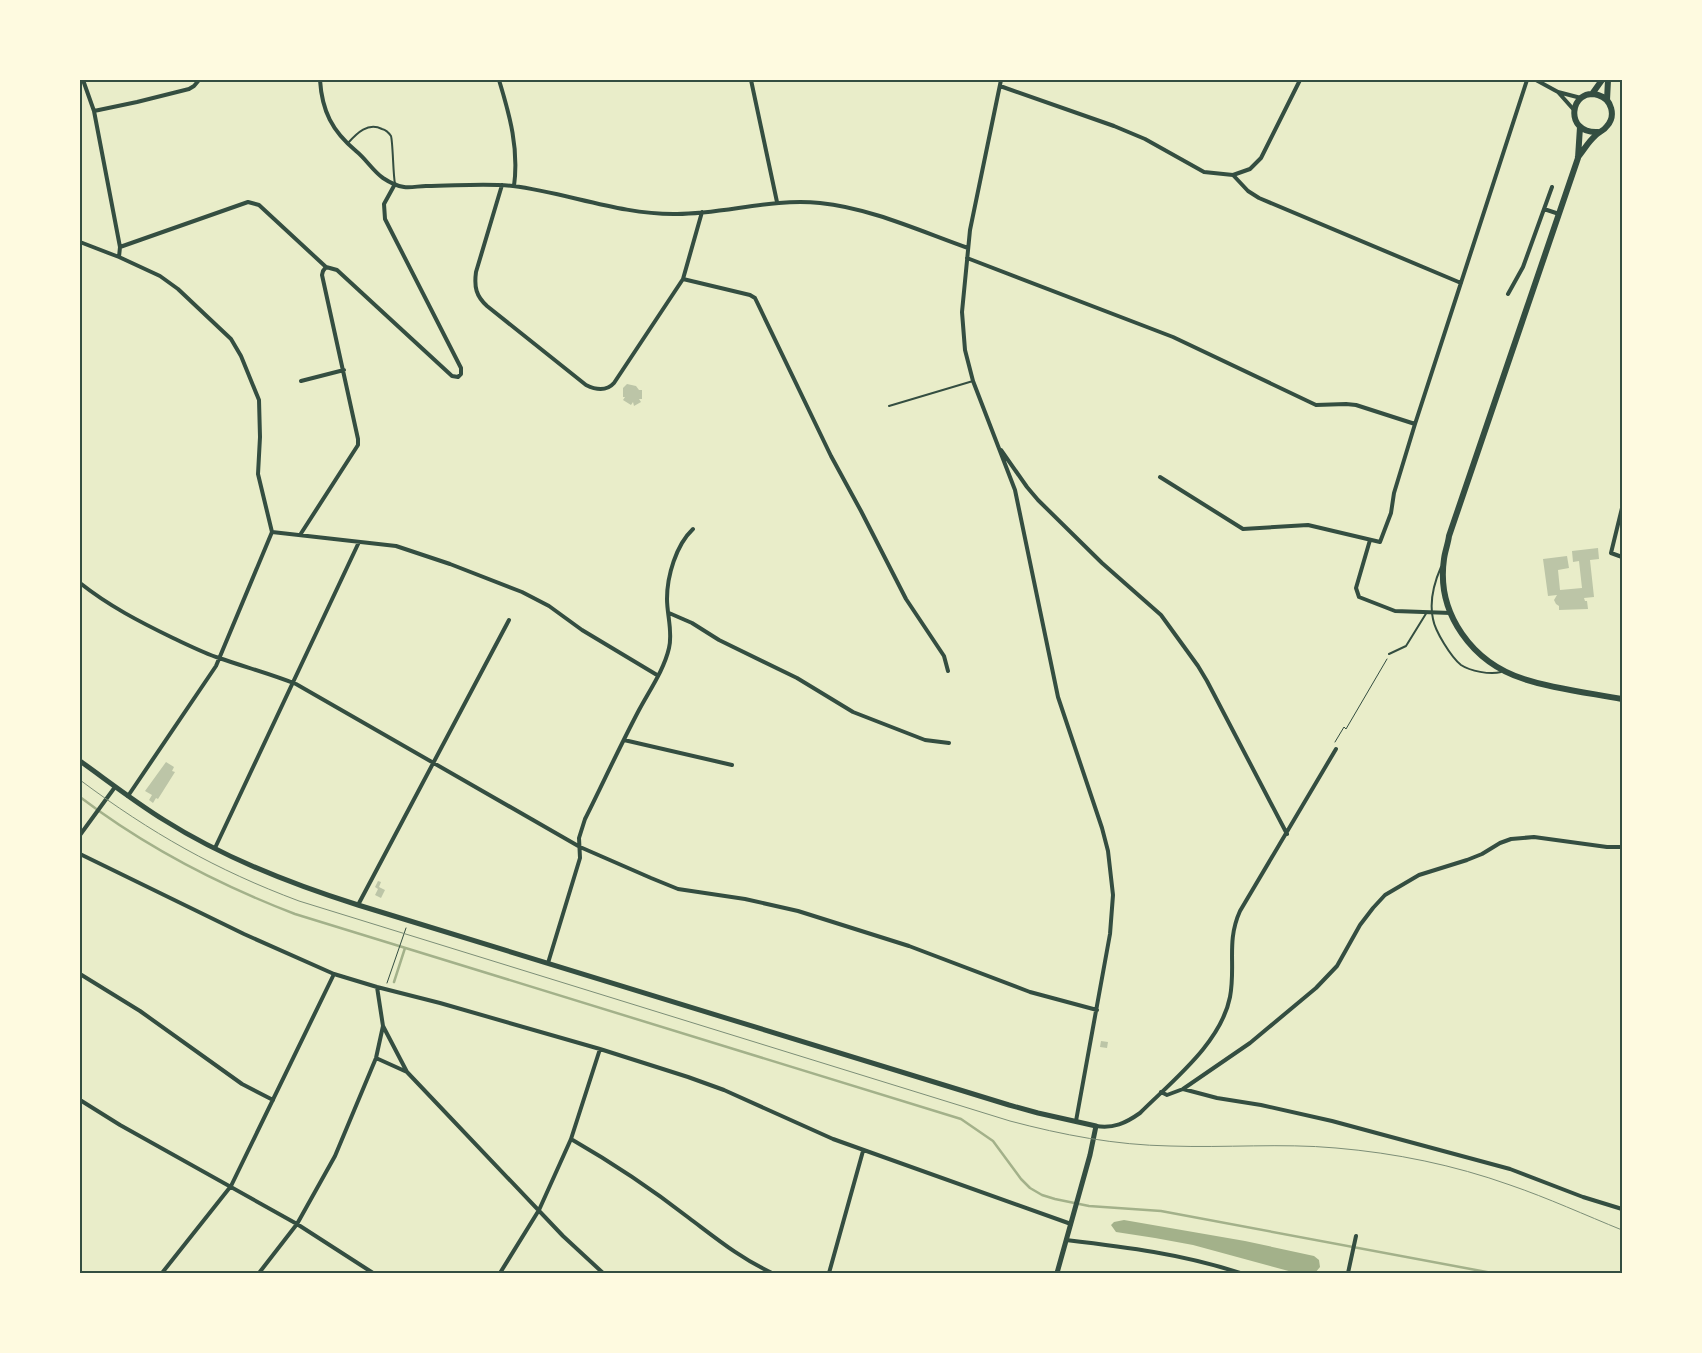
<svg xmlns="http://www.w3.org/2000/svg" width="1702" height="1353" font-family="Quicksand,sans-serif">
	<style>
		.water { fill: #a3b18a }
		.lines { fill: none; stroke-linecap: round; stroke-linejoin: round }
		.stream { stroke: #a3b18a; stroke-width: 2.5 }
		.building { fill: #bcc5a7 }
		.path { stroke: #344e41; stroke-width: 1 }
		.service { stroke: #344e41; stroke-width: 2 }
		.minor { stroke: #344e41; stroke-width: 4 }
		.tertiary { stroke: #344e41; stroke-width: 5 }
		.primary { stroke: #344e41; stroke-width: 6 }
		.tram { stroke: #7c8e77; stroke-width: 1 }
		.neatline { fill: none; stroke: #344e41; stroke-width: 2 }
	</style>
	<rect width="100%" height="100%" fill="#e9edc9"/>
	<path class="water" d="M1124,1220L1245,1241L1314,1256L1319,1260L1320,1267L1315,1273H1296L1193,1245L1155,1238L1116,1232L1111,1225L1114,1222Z"/>
	<g class="lines">
		<path class="stream" d="M80,797C147,848 217,884 295,914L961,1119L993,1141L1021,1179L1030,1188L1042,1195L1055,1199L1089,1206L1161,1211L1492,1273
			M394,982L405,948"/>
	</g>
	<path class="building" d="M627,384L636,386L639,390H642V399H639L641,402L634,406L633,402L631,405L623,400L625,397H623V388Z
		M1598,548L1599,559L1590,560L1594,597L1584,598L1585,601H1587L1588,609L1559,610V606L1556,604L1554,600L1557,595L1548,596L1543,559L1567,556L1569,568L1558,570L1560,590L1582,588L1579,561L1573,562L1572,551Z
		M166,762L174,767L172,771L175,772L158,799L156,798L153,803L149,800L152,795L145,791Z
		M378,881L381,882L379,887L385,890L381,898L375,895L378,889L375,887Z
		M1101,1041L1108,1042L1107,1048L1100,1047Z"/>
	<g class="lines">
		<path class="path" d="M1335,742L1344,727L1346,729L1387,659
			M387,983L406,928"/>
		<path class="service" d="M348,143C357,133 368,122 382,129C386,130 389,133 391,136C393,143 393,174 395,184
			M889,406L973,381
			M1441,567C1434,583 1429,601 1433,619C1435,631 1451,657 1461,665C1470,671 1490,675 1501,672
			M1389,654L1406,646L1427,612"/>
		<path class="minor" d="M320,80C322,111 332,131 356,151C366,159 373,171 383,178C389,182 397,186 404,187C411,188 419,186 426,186C455,186 485,183 513,186C568,193 621,215 677,214C725,214 771,198 820,203C870,208 920,231 968,248
			M499,80C510,116 519,149 514,186
			M751,80L777,202
			M1001,80L970,230L962,312L965,350L973,381L1015,490L1058,697L1102,828L1108,851L1113,895L1110,934L1076,1121
			M1536,80L1558,92L1581,98
			M1000,86L1114,126L1145,139L1204,172L1233,175L1250,169L1261,158L1300,80
			M1558,92L1574,110
			M94,111L137,102L189,89L194,86L199,80
			M1233,175L1248,191L1259,198L1461,283
			M502,185L476,272C474,287 476,296 487,306L586,385C596,390 606,392 614,383L683,279L702,212
			M1544,209L1559,214
			M80,242L119,257L120,247L94,111L83,80
			M120,247L248,202L259,205L326,267
			M119,257L160,276L178,289L231,339L241,356L259,400L260,437L258,474L272,532L216,666L128,796
			M967,258L1173,337L1316,405L1346,404L1356,405L1415,424
			M326,267L337,270L452,376L458,377L461,374V368L385,219L384,204L395,184
			M683,279L750,295L755,298L831,456L861,511L906,599L944,656L948,671
			M1508,294L1523,267L1552,187
			M301,381L344,370
			M1001,450L1027,487L1038,500L1102,563L1161,615L1198,666L1207,681L1287,834
			M1160,477L1243,529L1308,525L1380,542L1391,513L1394,493L1415,424L1527,80
			M1622,508L1611,553L1622,557
			M272,532L396,546L450,564L522,592L549,606L582,630L657,675
			M300,535L358,445V439L322,275L323,271L326,267
			M1370,540L1356,588L1359,597L1395,611L1451,613
			M80,583C109,606 140,622 173,638C188,645 204,653 219,658C245,667 271,674 296,684L580,847L651,878L678,889L745,899L798,911L909,946L1030,992L1097,1010
			M669,613L692,623L719,640L797,678L853,712L925,740L949,743
			M624,740L732,765
			M80,835L115,787
			M215,848L359,542
			M80,854L244,934L334,974L377,987L440,1003L600,1049L688,1077L724,1090L833,1139L1071,1224
			M358,905L509,620
			M548,963L580,858L579,838L585,819C603,783 620,746 639,710C649,691 664,670 669,648C673,632 667,615 667,599C667,576 676,545 693,529
			M80,974L140,1011L242,1084L273,1100
			M377,987L383,1026L407,1072L563,1236L603,1273
			M376,1058L407,1072
			M1183,1089L1250,1043L1316,988L1337,966L1360,925L1373,908L1385,895L1419,875L1467,860L1482,854L1500,843L1511,839L1534,837L1607,847H1622
			M1161,1092L1167,1095L1183,1089L1217,1098L1261,1105L1332,1121L1510,1169L1583,1197L1622,1209
			M80,1100L120,1125L297,1224L373,1273
			M1096,1126C1113,1129 1126,1123 1140,1113C1172,1081 1221,1043 1230,997C1236,965 1226,942 1240,911L1336,749
			M571,1139C611,1162 653,1190 689,1218C717,1239 740,1258 772,1273
			M1066,1240C1125,1247 1183,1254 1240,1273
			M162,1273L231,1186L334,974
			M259,1273L297,1224L335,1156L376,1058L383,1026
			M500,1273L539,1210L571,1139L600,1049
			M829,1273L863,1151
			M1348,1273L1356,1236"/>
		<path class="tertiary" d="M80,761C108,781 135,802 164,820C224,858 291,884 358,905L1009,1105L1038,1113L1096,1126L1090,1155L1057,1273"/>
		<path class="primary" d="M1592,94L1602,80
			M1607,100L1608,80
			M1580,127L1578,158L1449,536C1448,544 1445,551 1444,559C1436,614 1473,663 1524,679C1555,689 1590,693 1622,699
			M1578,157C1584,150 1588,142 1595,136C1598,132 1604,131 1607,126C1616,116 1612,99 1598,95C1570,87 1563,134 1598,132"/>
		<path class="tram" d="M80,780C151,833 216,870 299,901L1010,1121C1063,1135 1115,1145 1170,1146C1226,1148 1281,1143 1336,1148C1395,1153 1454,1165 1510,1185C1548,1198 1585,1215 1622,1230"/>
	</g>
	<rect width="1702" height="1353" fill="none" stroke="#fefae0" stroke-width="162"/>
	<rect x="81" y="81" width="1540" height="1191" class="neatline"/>
</svg>
